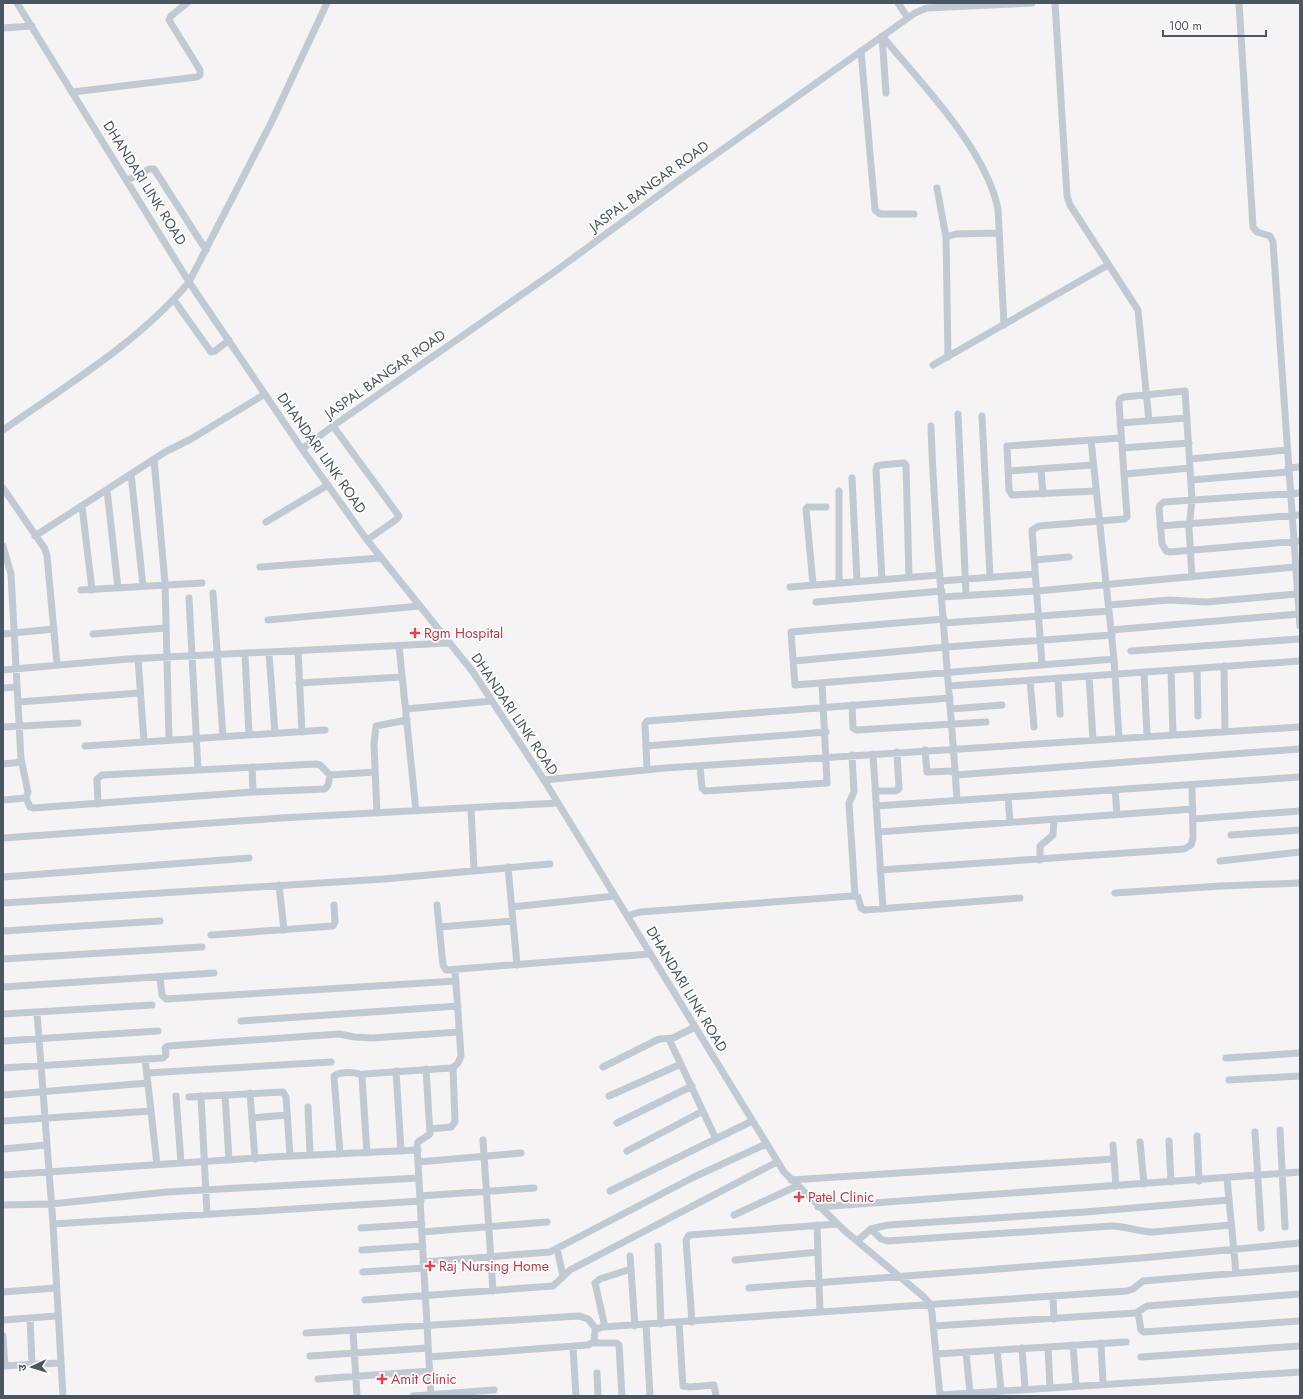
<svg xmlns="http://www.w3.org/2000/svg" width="1303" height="1399" font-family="Jost,'Noto Sans Devanagari',sans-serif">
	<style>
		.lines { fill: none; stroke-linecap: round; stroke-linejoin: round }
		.minor { stroke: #c1cad2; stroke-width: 7 }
		.health-dot { fill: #e0444e; stroke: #fff; stroke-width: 1.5 }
		.labels { text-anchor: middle; stroke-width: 3.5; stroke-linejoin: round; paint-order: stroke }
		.street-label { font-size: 14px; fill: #4a5661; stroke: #fff }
		.health-label { font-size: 14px; fill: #be3a42; stroke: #fff; text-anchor: start }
	</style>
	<rect width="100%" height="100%" fill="#f5f3f3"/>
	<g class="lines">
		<path class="minor" d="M17,3L189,282L302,449L367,540L473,672L544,780L784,1172L845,1231L924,1297L930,1304L932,1313L940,1396
			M898,3L908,18
			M1055,3L1067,196L1070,205L1138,310L1149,421
			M1239,3L1253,227L1257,232L1270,236L1273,242L1300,626
			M3,28L32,26
			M882,36C921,83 986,149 998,209L1004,325
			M882,36L886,93
			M861,51L875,210L880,214H914
			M73,92L197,77L200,75V70L169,20L171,16L187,3
			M128,180L149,169H154L206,250
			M937,188L946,237
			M174,300L211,352L215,351L229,340
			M948,357L946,237L956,234L999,233
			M933,365L1108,265
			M958,414L966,595
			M982,416L990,577
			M1120,423L1187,418
			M333,426L399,516L397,519L367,540
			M931,426C935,551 949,675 957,800
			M3,430C67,385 139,342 189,282L272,121L327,3
			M1091,440L1114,659L1119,738
			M1122,448L1189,443
			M302,449L333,426L557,270L678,181L915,13L927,8L1032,3
			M154,459L165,583L169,740
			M1190,459L1287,450
			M1288,468L1300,467
			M1041,469L1043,494
			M1008,471L1093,465
			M131,474L143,586
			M1125,474L1190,468
			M852,478L857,581
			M1191,480L1288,472
			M3,488L45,549L47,556L57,664
			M107,490L118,588
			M1096,491L1012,495L1009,490L1007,446L1121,438
			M1300,493L1164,502L1160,505L1159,508L1162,544L1166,551L1170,552L1300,541
			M82,506L92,590
			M266,522L328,485
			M1160,526L1300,515
			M35,536L165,452L191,439L265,394
			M3,546L11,574L21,759L28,792L26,798L3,800
			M1034,560L1069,557
			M260,567L381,558
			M882,579L876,470L877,466L881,465L904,463L906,465L909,577
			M940,581L1035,574
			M839,583V491
			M813,584L806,509L808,507H826
			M790,587L940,575
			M81,590L202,583
			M213,593L223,737
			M942,597L1037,591L1295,567
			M189,598L198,770
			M816,602L942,591
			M1109,605L1169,600L1206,602L1297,594
			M944,619L791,632L795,685L1114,659
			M268,620L420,606
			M944,623L1109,611
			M1111,630L1299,614
			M3,634L54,629
			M93,634L165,628
			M399,646L416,811
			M298,651L302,732
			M1131,651L1300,639
			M269,653L275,733
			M245,654L249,735
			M138,658L144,742
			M794,661L946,647L1112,635
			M1042,664L1032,530L1039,526L1124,519L1127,517L1119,403L1120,399L1124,397L1185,391L1192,500L1189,528L1192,577
			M1224,666L1225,731
			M1197,669L1198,716
			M3,670L128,659L449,643
			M1171,671L1173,735
			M1144,672L1147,736
			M1089,676L1093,740
			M1058,678L1060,714
			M1030,680L1034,727
			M299,683L402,677
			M949,686L1300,661
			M3,688L17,687
			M18,702L140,693
			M852,705L853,728L857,730L986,722
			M406,709L492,701
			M951,709L1002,705
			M3,727L78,723
			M85,746L325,730
			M646,746L826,732
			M925,750L927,772L955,771
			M873,754L883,909
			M852,755L854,792L849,803L855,896
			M3,764L22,762
			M700,766L702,788L705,791L827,783L822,683
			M252,767L253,792
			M647,770L645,724L647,721L950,698
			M955,775L1300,749
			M544,780L665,768L1300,727
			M1115,790L1117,814
			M875,791H895L899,789L897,752
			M1008,797L1010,822
			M26,798L30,807L33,808L253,792L325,789L328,785L330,775
			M98,804L97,779L102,775L316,764L320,765L330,775L375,772
			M876,806L1300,777
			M471,808L474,870
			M377,813L374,744L376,726L407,720
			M1193,819L1300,811
			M878,832L1193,809
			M1231,835L1300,830
			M3,838L281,818L558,803
			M1040,860V846L1053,835L1054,819
			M1220,861L1300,852
			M508,867L517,965
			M880,870L1184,849L1191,845L1193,838L1192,785
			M3,877L249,858
			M279,885L284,930
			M1115,893L1221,886L1300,883
			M3,903L384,879L550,864
			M437,905L443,965L446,970L650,954
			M512,907L615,896
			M627,916L640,912L852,896L858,897L861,908L865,910L1020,898
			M439,927L513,921
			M3,931L160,921
			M211,935L333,926L335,922L334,905
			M3,959L202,947
			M160,977L162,995L166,999L456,981
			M3,987L214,973
			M37,1012L53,1224L63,1396
			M3,1014L152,1005
			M241,1021L458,1006
			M669,1039L716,1139
			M3,1041L158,1031
			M1226,1058L1300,1053
			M145,1059L151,1111
			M603,1067L659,1039L673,1038L695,1027
			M3,1068L163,1058L166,1055L165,1048L168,1046L339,1034L354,1037L372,1038L459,1032
			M426,1069L430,1134L418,1142L417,1146L431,1396
			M396,1071L401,1151
			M147,1073L331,1062
			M1229,1080L1300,1076
			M250,1093L255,1159
			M3,1095L148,1083
			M225,1095L229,1160
			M176,1096L181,1163
			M201,1096L207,1214
			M609,1096L681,1064
			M189,1097L283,1092L286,1097L290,1156
			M308,1107L310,1155
			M252,1118L287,1115
			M3,1121L151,1111L157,1165
			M617,1123L692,1086
			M430,1129L451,1127L455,1122L453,1067
			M1280,1130L1285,1227
			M1255,1132L1261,1228
			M1197,1136L1199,1181
			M483,1140L493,1291
			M1169,1141L1171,1182
			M1140,1142L1144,1184
			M1113,1145L1116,1186
			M3,1149L47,1145
			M627,1151L703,1111
			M367,1153L362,1078L364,1074L451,1068C457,1066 459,1062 461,1056L455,970
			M340,1154L334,1076C341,1071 355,1072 362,1075
			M418,1162L521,1153
			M3,1175L271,1157L418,1150
			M1227,1178L1236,1273
			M791,1180L1114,1159
			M610,1191L752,1121
			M420,1196L534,1188
			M3,1205L51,1204L167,1192L419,1178
			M818,1207L1300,1172
			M734,1215L797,1186
			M53,1224L421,1201
			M817,1225L820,1312
			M361,1228L422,1224
			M871,1229L881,1239L887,1241L1112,1226C1126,1226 1139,1232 1153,1232L1231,1225
			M422,1232L547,1222
			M857,1241L871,1229L888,1225L1085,1212L1229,1200
			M658,1246L661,1324
			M557,1249L563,1276
			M362,1250L423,1246
			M630,1256L635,1326
			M735,1260L818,1252
			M423,1262L550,1252L694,1177L766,1144
			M363,1272L424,1268
			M749,1288L1141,1258L1300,1243
			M3,1292L56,1288
			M1053,1296L1054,1319
			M365,1300L553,1286L570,1270L777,1162
			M1138,1312L1141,1330L1144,1332L1300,1321
			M30,1318L32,1364
			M3,1320L57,1316
			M692,1322L686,1240L689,1235L837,1224
			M679,1323L683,1386L690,1387L714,1385L716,1396
			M646,1325L650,1396
			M934,1326L1136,1313L1147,1306L1300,1294
			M605,1327L595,1283L600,1279L631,1269
			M353,1331L357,1396
			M306,1333L579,1316L588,1319L596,1329
			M3,1336L5,1366
			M594,1343H616L619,1345L622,1396
			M1101,1343L1103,1384
			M1073,1345L1076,1385
			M573,1347L576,1396
			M1048,1347L1050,1387
			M1022,1348L1025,1388
			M997,1350L1001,1390
			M966,1352L970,1393
			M937,1354L1126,1342
			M310,1356L428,1348
			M429,1357L588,1345L594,1342L595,1330L602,1327L1127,1291L1133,1289L1143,1281L1300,1268
			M1141,1357L1300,1346
			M3,1366L60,1363
			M597,1373L598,1396
			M318,1379L430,1371
			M940,1395L1300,1372
			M413,1396L494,1390"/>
	</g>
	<g class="health-dot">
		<path d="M413 627h4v4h4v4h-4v4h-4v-4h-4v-4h4z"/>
		<path d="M797 1191h4v4h4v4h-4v4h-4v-4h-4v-4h4z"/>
		<path d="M428 1260h4v4h4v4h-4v4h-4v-4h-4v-4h4z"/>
		<path d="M380 1373h4v4h4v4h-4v4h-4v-4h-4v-4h4z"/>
	</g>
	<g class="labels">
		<g class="street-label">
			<text transform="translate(145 183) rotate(58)" y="5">DHANDARI LINK ROAD</text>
			<text transform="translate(649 186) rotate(-36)" y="5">JASPAL BANGAR ROAD</text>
			<text transform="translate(385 374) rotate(-35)" y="5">JASPAL BANGAR ROAD</text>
			<text transform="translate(322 453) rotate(55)" y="5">DHANDARI LINK ROAD</text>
			<text transform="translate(515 714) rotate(56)" y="5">DHANDARI LINK ROAD</text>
			<text transform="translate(687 989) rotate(59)" y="5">DHANDARI LINK ROAD</text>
		</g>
		<g class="health-label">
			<text x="424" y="638">Rgm Hospital</text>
			<text x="808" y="1202">Patel Clinic</text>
			<text x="439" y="1271">Raj Nursing Home</text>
			<text x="391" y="1384">Amit Clinic</text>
		</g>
	</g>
	<rect width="1303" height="1399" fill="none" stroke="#4a5661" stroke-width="8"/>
	<g transform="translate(32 1367) rotate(266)" stroke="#ffffff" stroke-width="3" paint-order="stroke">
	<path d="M0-3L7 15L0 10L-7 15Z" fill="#4a5661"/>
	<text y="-6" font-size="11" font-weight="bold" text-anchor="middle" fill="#4a5661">उ</text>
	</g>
	<path d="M1163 30v6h103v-6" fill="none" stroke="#4a5661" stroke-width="2"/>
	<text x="1169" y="30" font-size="12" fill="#4a5661" stroke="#ffffff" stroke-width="3" paint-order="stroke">100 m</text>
</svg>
